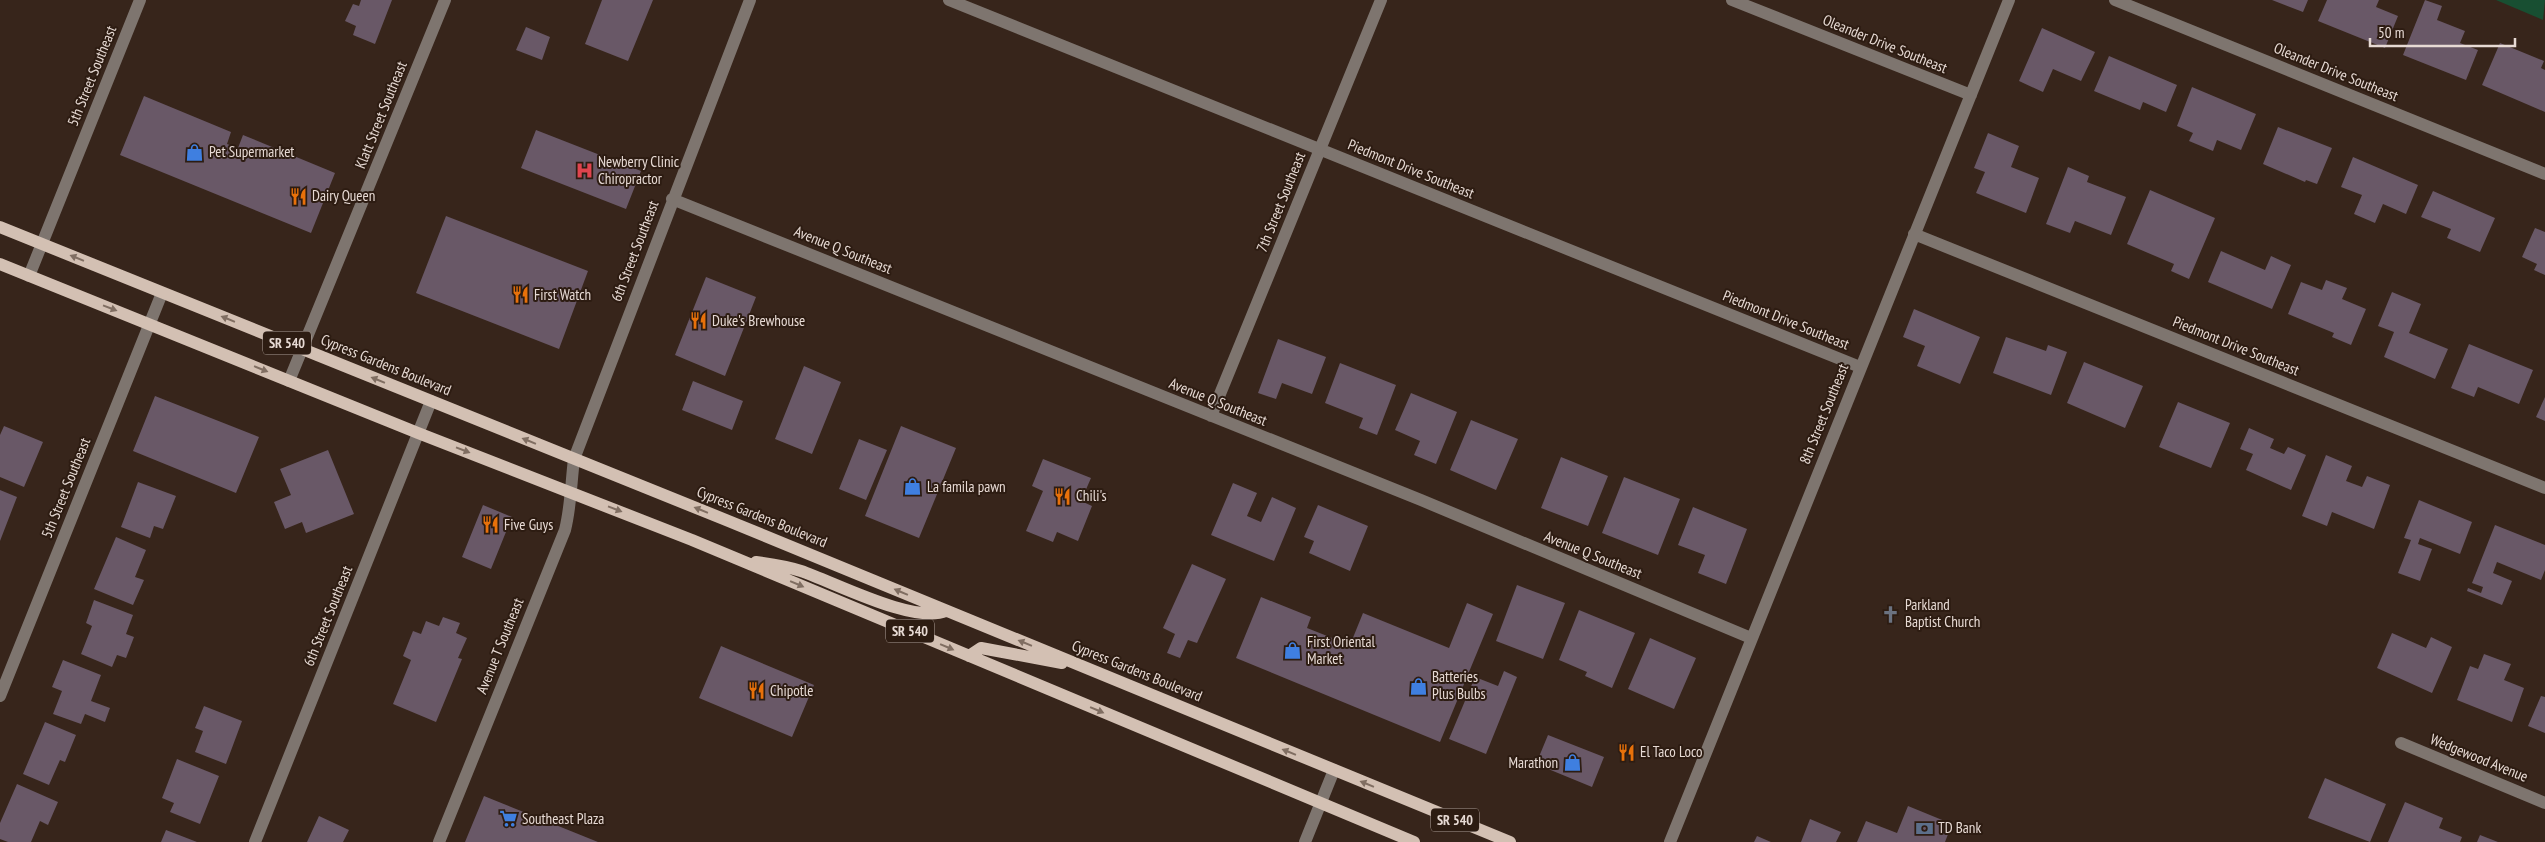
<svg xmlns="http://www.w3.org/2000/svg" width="2545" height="842" font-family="'PT Sans Narrow',sans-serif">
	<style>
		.green { fill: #184f32 }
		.building { fill: #695867 }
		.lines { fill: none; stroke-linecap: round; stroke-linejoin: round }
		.minor { stroke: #7e756f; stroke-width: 12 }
		.major { stroke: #d3c0b3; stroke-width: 12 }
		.oneway { fill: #806e62 }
		.labels { text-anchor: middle; stroke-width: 4; stroke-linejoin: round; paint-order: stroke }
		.shield { fill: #2d1c12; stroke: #afa19a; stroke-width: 1 }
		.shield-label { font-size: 14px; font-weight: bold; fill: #e7dad4 }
		.street-label { font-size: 15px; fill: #e7dad4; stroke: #2d1c12 }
		.poi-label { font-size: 15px; fill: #e7dad4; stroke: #2d1c12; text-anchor: start }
	</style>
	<rect width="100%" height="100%" fill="#37251b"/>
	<path class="green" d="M2496,0H2545L2543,20Z"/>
	<path class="building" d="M361,0H392L375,44L353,35L356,26L345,21L353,4L359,6Z
		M602,0H653L628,61L585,44Z
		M2272,0H2308L2303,12Z
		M2327,0H2379L2376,7L2398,16L2385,48L2318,21Z
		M2425,0L2442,6L2437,20L2465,31L2460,43L2478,50L2466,80L2403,55Z
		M526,27L550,37L542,60L516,50Z
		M2042,28L2095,52L2081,81L2053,69L2043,92L2019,81Z
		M2500,43L2544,61L2541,68L2545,70V112L2482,85Z
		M2109,56L2177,85L2166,112L2143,102L2140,110L2094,91Z
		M2192,87L2256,114L2241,150L2217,140L2213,151L2189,141L2193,133L2177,126Z
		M144,96L231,132L227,144L238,148L243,135L335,173L311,233L120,155Z
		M2278,127L2332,148L2317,184L2306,180L2305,182L2263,164Z
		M536,130L641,171L626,209L521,168Z
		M1988,133L2019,146L2011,167L2039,178L2026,213L1976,193L1985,172L1974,168Z
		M2353,157L2418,185L2406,214L2383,204L2375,223L2354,214L2362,195L2341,187Z
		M2068,167L2089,176L2087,182L2126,197L2111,235L2075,221L2070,233L2046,224Z
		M2150,190L2215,218L2189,279L2171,271L2174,264L2127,244Z
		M2433,191L2495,218L2480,252L2447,238L2451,229L2421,217Z
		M446,216L588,271L559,349L416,293Z
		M2535,228L2545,232V275L2534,270L2537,264L2522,257Z
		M2221,251L2265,270L2271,256L2291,265L2272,309L2208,282Z
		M706,277L756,297L725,376L675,355Z
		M2326,280L2347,288L2342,299L2366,309L2351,345L2332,337L2334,333L2288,314L2301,282L2322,290Z
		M2392,292L2421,304L2409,333L2448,349L2435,379L2384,357L2394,332L2378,326Z
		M1914,309L1980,337L1960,384L1917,366L1925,346L1903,337Z
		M2006,337L2046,351L2048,345L2067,352L2051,395L1993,373Z
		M1278,339L1326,357L1312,394L1282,383L1276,399L1258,393Z
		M2469,344L2533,370L2519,404L2478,387L2474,397L2451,388Z
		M2084,362L2143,386L2125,428L2067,403Z
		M1340,363L1396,385L1377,435L1359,428L1363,418L1325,403Z
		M804,366L841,382L812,454L775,439Z
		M693,381L743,401L732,430L682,410Z
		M1411,393L1457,412L1436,464L1414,455L1420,441L1395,430Z
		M155,396L259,437L236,493L133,451Z
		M2545,397V421L2536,417Z
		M2178,402L2230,423L2211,468L2159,447Z
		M1471,420L1518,439L1496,490L1450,470Z
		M4,426L43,442L24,487L0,477V435Z
		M901,426L956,448L919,538L865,516Z
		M2249,428L2274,439L2270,448L2284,454L2288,447L2306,455L2291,490L2246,470L2253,454L2240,449Z
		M859,439L887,450L866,500L839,489Z
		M328,450L354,514L306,533L302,522L285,529L274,502L291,495L280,469Z
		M2326,455L2352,466L2346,481L2362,487L2367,476L2390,485L2374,529L2332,512L2327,526L2302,516Z
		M1561,457L1608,476L1588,526L1541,508Z
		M1043,459L1091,478L1081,501L1092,506L1078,541L1057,532L1053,542L1026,531L1043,491L1032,486Z
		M1624,477L1680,499L1658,555L1602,533Z
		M138,482L176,496L163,529L154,526L150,538L121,527Z
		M1233,483L1257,493L1247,516L1261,522L1272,497L1296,508L1274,561L1211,535Z
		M0,490L17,497L0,541Z
		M2419,500L2472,522L2460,554L2420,538L2418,544L2432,549L2420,581L2398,573L2411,540L2404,538Z
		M483,505L512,517L491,569L462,557Z
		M1318,505L1368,526L1350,571L1309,553L1314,541L1304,537Z
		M1693,507L1747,529L1726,584L1698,573L1705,555L1678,545Z
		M2495,525L2545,545V570L2541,580L2497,562L2493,573L2512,581L2502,605L2467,591L2468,588L2481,593L2483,587L2472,583Z
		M116,537L146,550L135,577L144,580L133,605L94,589Z
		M1192,564L1226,579L1197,643L1188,640L1180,658L1167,653L1175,634L1163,628Z
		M1517,585L1565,603L1543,659L1496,641Z
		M1261,597L1311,617L1307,628L1350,645L1363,613L1449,648L1467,603L1493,614L1440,742L1236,658Z
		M94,600L133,615L126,634L134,637L126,658L117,655L112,667L81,654L92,626L86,623Z
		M1579,610L1635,633L1612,688L1585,676L1587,672L1559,660Z
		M443,617L460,623L456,633L467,638L458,658L462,659L436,722L393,704L411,660L403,656L413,631L421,634L426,621L439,626Z
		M2392,633L2426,648L2431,637L2452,647L2432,693L2377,668Z
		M1650,638L1696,658L1674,709L1628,689Z
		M721,646L814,685L792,737L699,698Z
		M2484,654L2511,664L2504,680L2524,688L2512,722L2457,700L2470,666L2478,669Z
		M63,660L101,675L91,701L110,708L105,722L85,714L81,724L53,714L62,691L52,687Z
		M1504,671L1517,677L1486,754L1449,739L1475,677L1498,686Z
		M2541,696L2545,697V733L2528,726Z
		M204,706L242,721L226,764L195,752L203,731L195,728Z
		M45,722L76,735L65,762L60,760L49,785L23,774Z
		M1548,735L1604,757L1592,787L1536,764Z
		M177,759L219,776L200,824L170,812L174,803L162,798Z
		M2325,778L2386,804L2370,842L2308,818Z
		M17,784L58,802L48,825L40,821L31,842H8L0,839V823Z
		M484,796L598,842H465Z
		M2405,802L2443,818L2439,828L2462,837L2460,842H2388Z
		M1908,806L1952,824L1945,842H1857L1866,821L1897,833Z
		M319,816L349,830L343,842H307Z
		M1810,819L1841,832L1836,842H1801Z
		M166,830L197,842H161Z
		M2480,835L2498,842H2477Z
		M1757,836L1771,842H1754Z"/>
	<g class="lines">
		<path class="minor" d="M949,0L1860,367
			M1732,0L1971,95
			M2115,0L2545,174
			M672,199L1421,500L1751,638
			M1914,234L2545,488
			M29,276L140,0
			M289,381L445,0
			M1211,416L1381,0
			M0,696L162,293
			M2401,743L2545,803
			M255,842L431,401
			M439,842L565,530C571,506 571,483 574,459L750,0
			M1305,842L1334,770
			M1670,842L2009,0"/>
		<path class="major" d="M0,227L726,520L1510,842
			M0,264L418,433L692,540L1414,842
			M756,562C771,564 786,566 801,571C836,583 913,624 946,611
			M969,656L981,648L1062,663"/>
	</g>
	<defs><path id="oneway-solid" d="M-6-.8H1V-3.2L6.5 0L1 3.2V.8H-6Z" transform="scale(1.25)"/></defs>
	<g class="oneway">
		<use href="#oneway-solid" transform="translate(77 258) rotate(-158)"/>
		<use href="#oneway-solid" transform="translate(110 308) rotate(21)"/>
		<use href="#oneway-solid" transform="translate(228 319) rotate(-158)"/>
		<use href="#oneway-solid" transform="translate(261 369) rotate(22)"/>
		<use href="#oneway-solid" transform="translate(378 380) rotate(-158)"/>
		<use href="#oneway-solid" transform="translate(529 441) rotate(-158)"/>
		<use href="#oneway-solid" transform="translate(463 450) rotate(21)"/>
		<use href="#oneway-solid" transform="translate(615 509) rotate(21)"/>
		<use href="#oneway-solid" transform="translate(701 510) rotate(-158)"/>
		<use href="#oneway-solid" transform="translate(797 584) rotate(23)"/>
		<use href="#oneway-solid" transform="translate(901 592) rotate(-157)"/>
		<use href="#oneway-solid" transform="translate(1025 643) rotate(-158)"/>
		<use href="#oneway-solid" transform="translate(947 647) rotate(23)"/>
		<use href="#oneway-solid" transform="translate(1097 710) rotate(23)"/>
		<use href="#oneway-solid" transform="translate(1289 752) rotate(-158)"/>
		<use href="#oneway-solid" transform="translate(1367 784) rotate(-158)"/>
	</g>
	<defs>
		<symbol id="shop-bare" viewBox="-9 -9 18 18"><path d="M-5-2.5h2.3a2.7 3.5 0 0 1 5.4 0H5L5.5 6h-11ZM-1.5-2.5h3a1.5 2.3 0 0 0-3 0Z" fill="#3f7fe0" stroke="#2d1c12" stroke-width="2.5" paint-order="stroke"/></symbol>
		<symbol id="hospital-bare" viewBox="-9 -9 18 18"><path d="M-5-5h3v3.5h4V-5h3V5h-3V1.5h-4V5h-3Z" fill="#e0444e" stroke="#2d1c12" stroke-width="2.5" paint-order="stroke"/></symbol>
		<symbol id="restaurant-bare" viewBox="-9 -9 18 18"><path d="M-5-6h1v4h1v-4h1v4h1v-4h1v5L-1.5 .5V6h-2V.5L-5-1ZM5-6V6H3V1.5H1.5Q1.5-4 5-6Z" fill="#e8710a" stroke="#2d1c12" stroke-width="2.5" paint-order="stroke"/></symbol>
		<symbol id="church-bare" viewBox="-9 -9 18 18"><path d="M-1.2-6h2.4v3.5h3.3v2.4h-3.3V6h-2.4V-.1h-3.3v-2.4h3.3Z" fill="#6b7280" stroke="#2d1c12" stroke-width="2.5" paint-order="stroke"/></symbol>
		<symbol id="supermarket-bare" viewBox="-9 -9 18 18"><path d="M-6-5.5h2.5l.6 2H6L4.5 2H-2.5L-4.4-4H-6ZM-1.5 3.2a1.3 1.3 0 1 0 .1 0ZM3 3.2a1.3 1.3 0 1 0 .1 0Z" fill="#3f7fe0" stroke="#2d1c12" stroke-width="2.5" paint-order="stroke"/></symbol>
		<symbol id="bank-bare" viewBox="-9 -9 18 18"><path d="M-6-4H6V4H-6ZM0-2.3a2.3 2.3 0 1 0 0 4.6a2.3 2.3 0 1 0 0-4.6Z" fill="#5c6f8a" stroke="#2d1c12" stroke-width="2.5" paint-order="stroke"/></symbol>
	</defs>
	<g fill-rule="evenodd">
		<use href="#shop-bare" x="182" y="140" width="25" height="25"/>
		<use href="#hospital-bare" x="572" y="158" width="25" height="25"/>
		<use href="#restaurant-bare" x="286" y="184" width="25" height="25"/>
		<use href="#restaurant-bare" x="508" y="282" width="25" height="25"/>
		<use href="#restaurant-bare" x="686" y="308" width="25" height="25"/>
		<use href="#shop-bare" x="900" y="474" width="25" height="25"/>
		<use href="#restaurant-bare" x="1050" y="484" width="25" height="25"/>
		<use href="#restaurant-bare" x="478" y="512" width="25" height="25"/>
		<use href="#church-bare" x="1878" y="602" width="25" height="25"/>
		<use href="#shop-bare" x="1280" y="638" width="25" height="25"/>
		<use href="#shop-bare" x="1406" y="674" width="25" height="25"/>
		<use href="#restaurant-bare" x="744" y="678" width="25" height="25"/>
		<use href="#restaurant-bare" x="1614" y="740" width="25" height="25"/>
		<use href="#shop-bare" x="1560" y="750" width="25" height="25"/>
		<use href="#supermarket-bare" x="496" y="806" width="25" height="25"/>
		<use href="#bank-bare" x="1912" y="816" width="25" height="25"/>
	</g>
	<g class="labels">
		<g class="shield">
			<rect x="263" y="331.5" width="48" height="23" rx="4"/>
			<rect x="886" y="619.5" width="48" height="23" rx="4"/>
			<rect x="1431" y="808.5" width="48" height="23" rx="4"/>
		</g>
		<g class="shield-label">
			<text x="287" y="348">SR 540</text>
			<text x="910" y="636">SR 540</text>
			<text x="1455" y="825">SR 540</text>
		</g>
		<g class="street-label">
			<text transform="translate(1885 44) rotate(22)" y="5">Oleander Drive Southeast</text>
			<text transform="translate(2336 72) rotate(22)" y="5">Oleander Drive Southeast</text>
			<text transform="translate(92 76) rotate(-68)" y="5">5th Street Southeast</text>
			<text transform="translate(381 115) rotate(-68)" y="5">Klatt Street Southeast</text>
			<text transform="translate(1411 169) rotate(22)" y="5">Piedmont Drive Southeast</text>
			<text transform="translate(1281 202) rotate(-68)" y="5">7th Street Southeast</text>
			<text transform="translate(843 250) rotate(22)" y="5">Avenue Q Southeast</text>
			<text transform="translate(635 251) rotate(-69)" y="5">6th Street Southeast</text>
			<text transform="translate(1786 320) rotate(22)" y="5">Piedmont Drive Southeast</text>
			<text transform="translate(2236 346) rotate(22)" y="5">Piedmont Drive Southeast</text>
			<text transform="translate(386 365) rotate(22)" y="5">Cypress Gardens Boulevard</text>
			<text transform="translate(1218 402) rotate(22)" y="5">Avenue Q Southeast</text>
			<text transform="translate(1824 414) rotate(-68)" y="5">8th Street Southeast</text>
			<text transform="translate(66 488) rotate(-68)" y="5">5th Street Southeast</text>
			<text transform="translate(762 517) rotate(22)" y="5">Cypress Gardens Boulevard</text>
			<text transform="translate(1593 555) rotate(22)" y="5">Avenue Q Southeast</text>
			<text transform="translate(328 616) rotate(-68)" y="5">6th Street Southeast</text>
			<text transform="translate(500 646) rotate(-68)" y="5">Avenue T Southeast</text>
			<text transform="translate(1137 671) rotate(22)" y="5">Cypress Gardens Boulevard</text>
			<text transform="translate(2479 758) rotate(22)" y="5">Wedgewood Avenue</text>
		</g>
		<g class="poi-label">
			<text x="209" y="157">Pet Supermarket</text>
			<text x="598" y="167">Newberry Clinic<tspan x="598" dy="17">Chiropractor</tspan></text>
			<text x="312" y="201">Dairy Queen</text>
			<text x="534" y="300">First Watch</text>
			<text x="712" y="326">Duke's Brewhouse</text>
			<text x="927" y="492">La famila pawn</text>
			<text x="1076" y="501">Chili's</text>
			<text x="504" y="530">Five Guys</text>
			<text x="1905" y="610">Parkland<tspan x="1905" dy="17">Baptist Church</tspan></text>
			<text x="1307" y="647">First Oriental<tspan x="1307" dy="17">Market</tspan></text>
			<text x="1432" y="682">Batteries<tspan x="1432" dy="17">Plus Bulbs</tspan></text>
			<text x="770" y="696">Chipotle</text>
			<text x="1640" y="757">El Taco Loco</text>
			<text x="1558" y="768" text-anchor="end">Marathon</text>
			<text x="522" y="824">Southeast Plaza</text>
			<text x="1938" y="833">TD Bank</text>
		</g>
	</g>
	<path d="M2370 38v8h145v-8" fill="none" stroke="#e7dad4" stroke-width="2.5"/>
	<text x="2378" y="38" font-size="15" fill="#e7dad4" stroke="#2d1c12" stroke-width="4" paint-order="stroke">50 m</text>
</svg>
